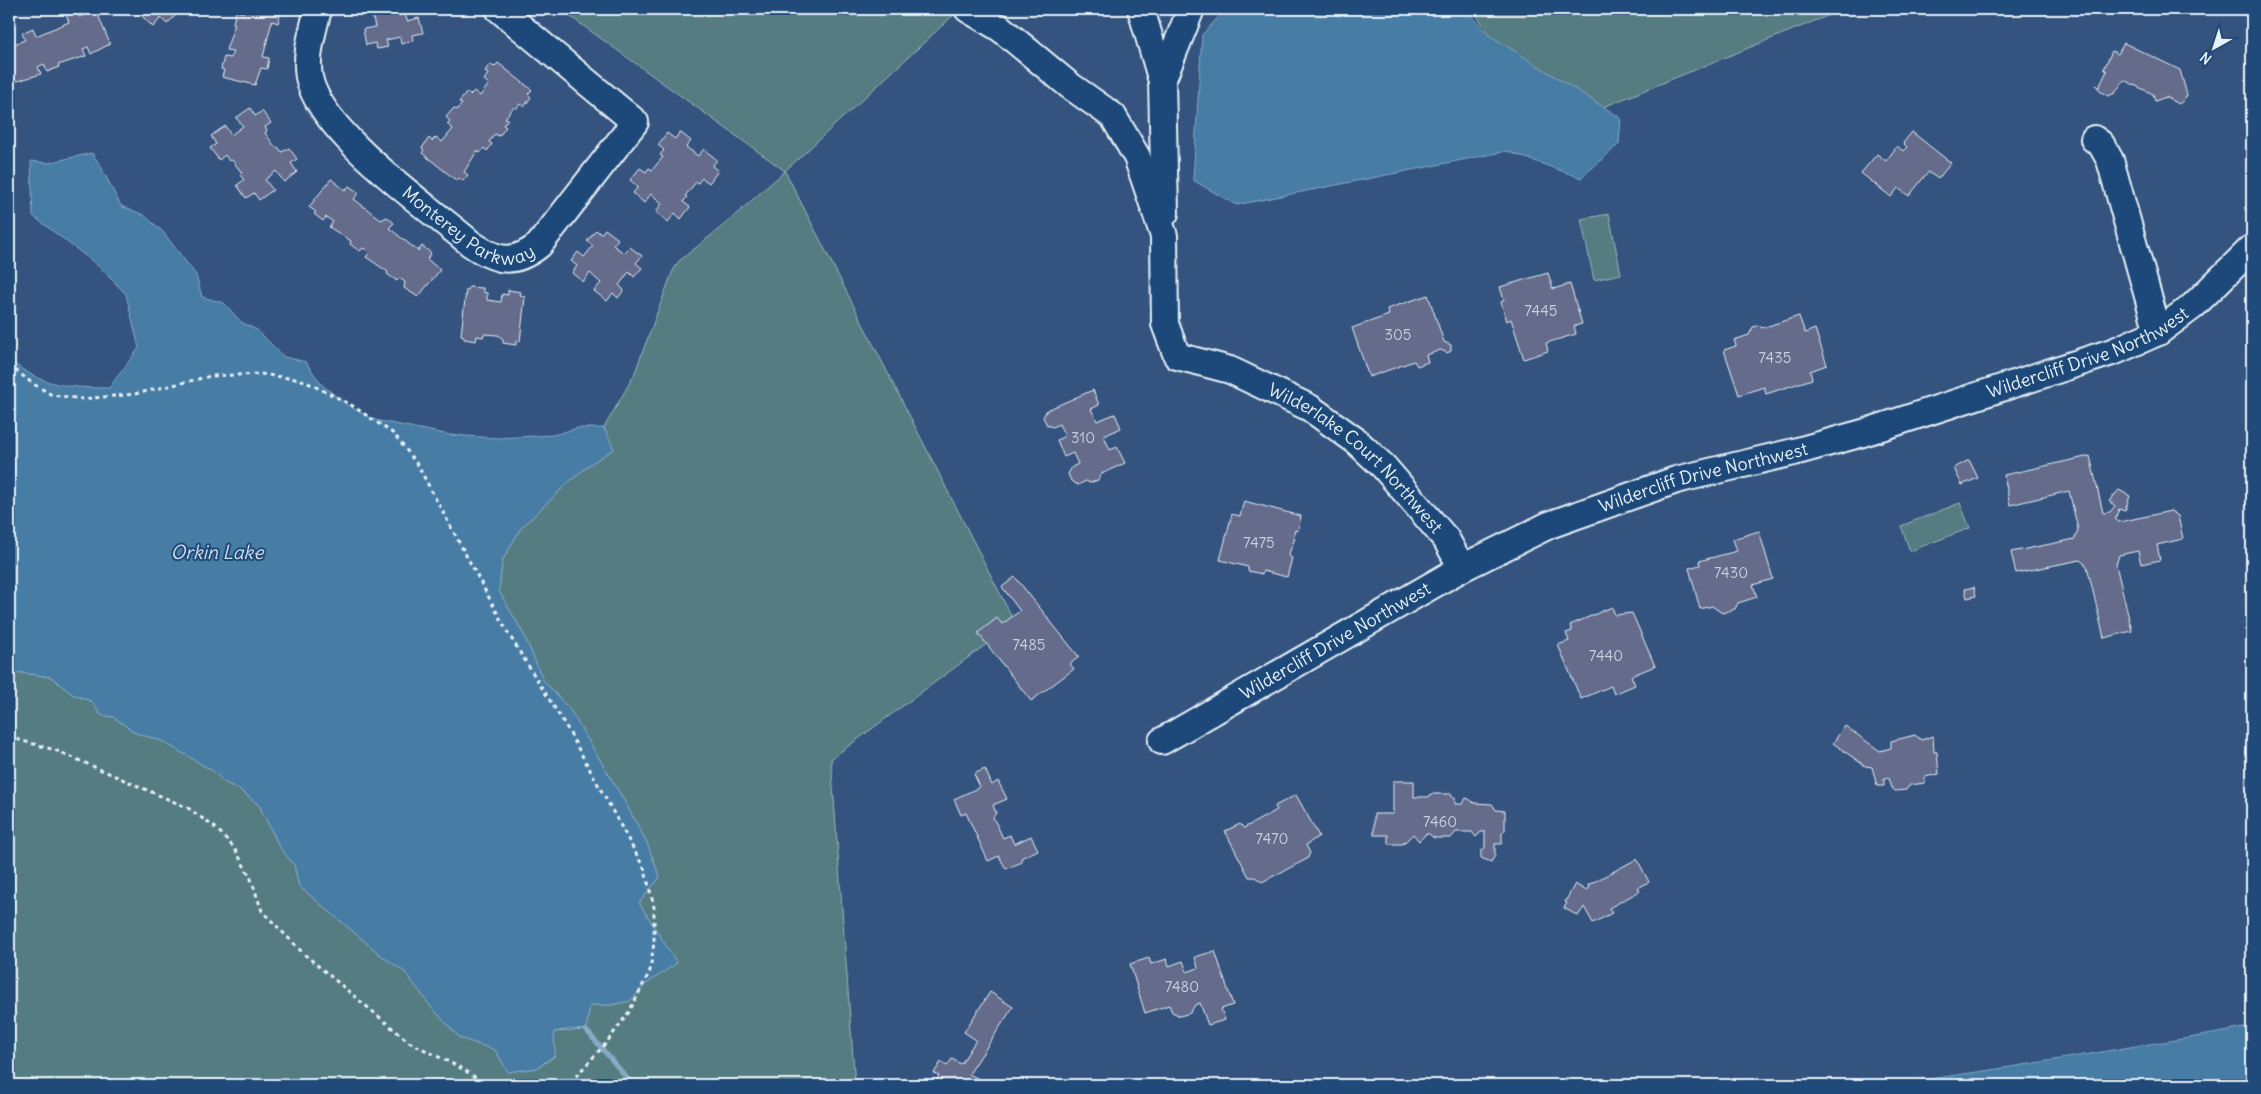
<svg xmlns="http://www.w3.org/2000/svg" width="2261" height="1094" font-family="Delius,sans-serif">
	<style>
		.green { fill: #547b81; stroke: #9eb6bc }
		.water { fill: #467ba4; stroke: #87aac6 }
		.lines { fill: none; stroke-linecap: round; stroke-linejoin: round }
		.stream { stroke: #87aac6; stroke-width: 5 }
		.building { fill: #656c8b; stroke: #e8f1f8 }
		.minor-casing { stroke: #e8f1f8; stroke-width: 30 }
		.path { stroke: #e8f1f8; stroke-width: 3; stroke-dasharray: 4 4; stroke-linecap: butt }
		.minor { stroke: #1f4a7a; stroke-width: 26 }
		.labels { text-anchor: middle; stroke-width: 4; stroke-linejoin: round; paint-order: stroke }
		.number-label { font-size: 15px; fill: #c7d0dd }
		.street-label { font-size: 18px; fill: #e8f1f8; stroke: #1f4a7a }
		.water-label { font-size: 19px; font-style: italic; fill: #d0dfeb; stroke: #1f4a7a }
	</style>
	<rect width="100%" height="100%" fill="#34547f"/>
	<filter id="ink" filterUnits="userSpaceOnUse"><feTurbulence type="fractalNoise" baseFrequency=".02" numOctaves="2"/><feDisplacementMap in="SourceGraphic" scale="10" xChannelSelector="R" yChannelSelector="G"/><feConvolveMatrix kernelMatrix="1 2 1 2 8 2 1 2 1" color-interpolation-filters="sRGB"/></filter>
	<g filter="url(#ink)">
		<path class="green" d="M560,9H956L958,11L785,171L1015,623L831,759L855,1085H9V671L51,677L72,694L91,701L101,715L113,717L136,733L162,741L213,771L225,783L239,789L259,805L279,846L294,865L299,886L382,956L405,972L432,1008L460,1038L495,1050L508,1072L537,1068L555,1056L553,1032L586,1030L590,1005H611L630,1001L646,984L677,963L639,903L660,877L646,841L621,795L570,710L543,680L524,635L499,591L502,561L521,528L570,481L593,462L614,449L604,428L634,375L672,273L678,262L724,225L785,171Z
			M1473,9H1844L1547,130Z
			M1609,214L1621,274L1594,280L1581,219Z
			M1960,503L1970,528L1910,551L1901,526Z"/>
		<path class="water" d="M1226,9H1466L1486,33L1621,118L1619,144L1581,178L1507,151L1236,205L1193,180L1202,35Z
			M92,153L100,165L121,206L144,215L163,232L196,275L202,297L224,303L241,322L257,330L284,357L306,362L321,384L347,405L375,420L450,435L497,438L553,435L578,428H604L614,449L593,462L570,481L521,528L502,561L499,591L524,635L543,680L570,710L621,795L646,841L660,877L639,903L677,963L646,984L630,1001L611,1005H590L586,1030L571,1029L554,1032L555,1055L537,1068L508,1072L495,1050L460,1038L432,1008L405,972L382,956L299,886L294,865L279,846L259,805L239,789L225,783L213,771L162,741L136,733L113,717L101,715L91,701L72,694L51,677L9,671V359C39,386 70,388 109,388L139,348L126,294L96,264L33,216L31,161L48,163Z
			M2252,1026V1085H1884C1969,1074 2052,1061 2136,1046C2175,1040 2214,1035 2252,1026Z"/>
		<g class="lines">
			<path class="stream" d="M586,1030L633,1085"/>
		</g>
		<path class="building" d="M147,9H169L175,16L167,24L161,18L153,27L141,15Z
			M244,9H275L281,12L278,23L272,21L263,57L269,58L267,69L261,68L255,85L222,77L224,70L221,69L224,57L231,58L233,51L226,50L235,24L233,23L236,11L243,13Z
			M359,9H404L407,21L419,18L423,33L412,35L413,41L401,44L400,37L386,40L388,47L377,49L375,43L366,45L363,29L375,27L372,14L361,16Z
			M96,10L110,44L91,54L88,47L83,49L86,56L58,65L59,67L47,72L44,64L38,67L41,74L14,82L15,84L9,87V46L25,40L22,33L33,28L36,36L69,22L66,15L77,11L79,17Z
			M2124,43L2180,70L2187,95L2185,99L2179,104L2166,97L2155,101L2153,94L2124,80L2115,93L2108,96L2101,92L2096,85L2099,87L2107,71L2104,69L2112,51L2118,54Z
			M498,63L532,90L528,94L531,97L524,107L520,104L516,109L514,107L505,118L508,119L503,125L506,127L499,136L495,134L489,142L492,144L487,151L484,148L480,153L477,151L464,172L468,175L463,181L459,178L457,181L422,153L424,150L422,148L429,138L432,141L436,137L442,142L453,129L447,124L450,121L446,117L454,108L457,110L462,104L459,102L467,92L470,95L474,91L480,96L489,84L484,80L488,74L485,71L490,64L494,67Z
			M250,108L255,116L262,111L271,123L265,127L267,131L265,133L276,148L278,147L282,152L289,148L297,159L291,163L297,172L284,182L276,171L265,180L273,190L259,200L254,193L246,198L237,185L244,180L240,175L242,173L232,160L229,161L225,155L219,160L210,148L216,144L211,136L225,126L231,135L243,126L236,118Z
			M680,132L691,141L686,147L698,156L704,149L717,160L712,166L718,171L709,183L702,178L698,183L696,182L685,196L687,197L683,202L690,207L681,219L675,213L668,222L656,212L662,203L651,194L644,203L633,193L638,187L630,180L640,168L646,172L649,168L652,170L663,157L660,155L664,150L658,145L667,133L675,139Z
			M1912,132L1951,163L1938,179L1928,172L1909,196L1898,188L1891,197L1861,173L1877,154L1886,161L1897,146L1903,151L1907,147L1903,143Z
			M331,179L345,190L349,186L359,193L354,199L381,220L387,217L394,223L389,228L418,251L422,246L431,253L427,259L440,270L418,297L404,288L405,282L399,278L397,281L387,274L388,272L366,257L369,253L364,248L359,251L350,244L351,241L329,227L333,222L326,217L323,221L314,214L316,212L309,207Z
			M605,229L618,239L613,245L624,253L630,247L642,256L636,263L642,268L634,277L629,272L619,285L624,290L618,298L613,293L607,301L594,291L601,283L590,273L583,282L572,273L577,266L571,261L578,252L584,257L593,246L587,241L596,230L601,234Z
			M1548,273L1553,289L1570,284L1582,324L1574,326L1576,334L1546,343L1548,351L1524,359L1511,319L1507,321L1501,302L1504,300L1500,287Z
			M469,287L483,288V292L487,293V300L501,302L502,294L508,295V290L521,292L520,295L525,297L520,341H516V345L503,343V339L498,335L484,334L483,337L477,336L476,341L464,339V336L461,335L466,290H468Z
			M1428,295L1444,342L1451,345V351L1447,353L1441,350L1426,355L1428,362L1417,366L1414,361L1369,377L1352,328L1389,315L1387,309Z
			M1799,316L1805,333L1815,329L1827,365L1810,371L1812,379L1766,394L1764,387L1739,395L1724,350L1736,346L1734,340L1749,335L1753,327L1759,325L1762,328Z
			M1093,390L1099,405L1091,409L1097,421L1115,414L1121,428L1104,436L1110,450L1117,447L1125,463L1101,474L1098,480L1090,483L1086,481L1078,485L1071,481L1068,474L1072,467L1078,464L1073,453L1064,457L1057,440L1065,436L1059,424L1053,427L1047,425L1043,417L1047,410Z
			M2090,456L2103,513L2110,512L2115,506L2109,501L2119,490L2130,496L2125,511L2119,509L2115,519L2119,522L2171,511L2178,516L2183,539L2157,545L2160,560L2141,564L2138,551L2119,555L2116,565L2132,631L2104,638L2087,566L2080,560L2016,573L2011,552L2075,539L2078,529L2069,491L2010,505L2004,475Z
			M1969,460L1978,478L1962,485L1954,468Z
			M1244,501L1301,516L1298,531L1295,530L1293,537L1295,538L1288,556L1292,558L1287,577L1263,571L1262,574L1248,571V567L1220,560L1232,514L1240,516Z
			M1759,531L1773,579L1753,585L1757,597L1738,603L1735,609L1722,613L1712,606L1700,609L1689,568L1700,565L1699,561L1737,551L1733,539Z
			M1015,577L1079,657L1070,664L1074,669L1031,701L978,633L997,618L1002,624L1020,611L1002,587Z
			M1974,587L1976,596L1967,598L1965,589Z
			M1612,607L1615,615L1632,613L1655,666L1631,676L1635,685L1614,694L1611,686L1581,699L1558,645L1569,641L1566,633L1572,631L1570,625Z
			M1845,726L1880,751L1891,748V741L1915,735L1921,740L1933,736L1934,752H1937L1939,774L1925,777V783L1910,785L1906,790L1895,791L1892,788L1889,778L1884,779V786H1877L1872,767L1865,766L1833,743Z
			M985,769L992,785L998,781L1007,799L993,805L996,813L993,817L1003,838L1010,835L1014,844L1031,836L1038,850L1021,858L1022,862L1006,869L999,856L988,861L966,813L961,815L954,799L980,787L974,774Z
			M1393,781H1414V797H1429L1431,794H1452V797H1455V804H1462L1466,798L1469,799L1474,803L1492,804L1496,810L1505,811V830L1502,833V844H1495V856L1491,862L1481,858V851L1485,848V832H1481L1476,837L1472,832H1456L1451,838H1434L1429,834H1426L1419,841L1413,834L1403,844H1388V835H1374V814H1393Z
			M1296,795L1319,836L1306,845L1310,853L1307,859L1262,882L1255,877H1249L1225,831L1240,824L1244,828L1277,810L1275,806Z
			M1637,859L1649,882L1638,888L1640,891L1609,908L1612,913L1593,923L1584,907L1578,916L1564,908L1567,903L1565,902L1575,884L1585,890L1589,888L1588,885Z
			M1215,951L1233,1005L1221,1009L1225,1020L1208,1025L1200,1003L1195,1005L1190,1013L1180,1016L1172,1012L1169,1005L1145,1013L1130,964L1149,958L1151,964L1167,959L1169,966L1183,961L1187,972L1198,968L1195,957Z
			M990,992L1013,1007L969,1074L991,1085H942L936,1081L939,1076L934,1073L941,1062L947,1066L952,1059L961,1064L976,1040L964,1032Z"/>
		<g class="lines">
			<defs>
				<g id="minor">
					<path id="s1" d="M318,9C313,31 305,54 309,77C319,132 427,206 470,243C496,261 513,266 539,245L635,122L499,9"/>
					<path id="s2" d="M968,9L1000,28L1069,85L1113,116L1137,157L1164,236L1165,324L1177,356L1230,370L1310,408L1356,441L1384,467L1446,539L1462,568"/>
					<path d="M1141,9L1162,81L1165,213"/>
					<path d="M1162,81L1191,9"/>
					<path d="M2094,139L2101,144L2110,160L2158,332"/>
					<path id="s3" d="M1162,741L1462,568L1549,525L1676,480L1794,452L1863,433L2115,351L2158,332L2193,306L2252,248"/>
				</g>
			</defs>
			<use href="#minor" class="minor-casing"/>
			<path class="path" d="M9,365L32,383L52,395L83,399L135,394L211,376L261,374L302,380L350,404L394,434L417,464L508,633L567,728L645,870L654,907V942L650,971L629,1012L607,1042L568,1085
				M9,737L55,750L97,768L188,808L217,829L235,849L251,879L262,911L304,954L409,1042L463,1069L486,1085"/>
			<use href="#minor" class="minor"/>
		</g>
	</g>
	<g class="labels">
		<g class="number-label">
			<text x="1541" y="316">7445</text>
			<text x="1398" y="340">305</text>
			<text x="1775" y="363">7435</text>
			<text x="1083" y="443">310</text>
			<text x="1259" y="548">7475</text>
			<text x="1731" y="578">7430</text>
			<text x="1029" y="650">7485</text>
			<text x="1606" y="661">7440</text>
			<text x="1440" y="827">7460</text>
			<text x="1272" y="844">7470</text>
			<text x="1182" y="992">7480</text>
		</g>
		<g class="street-label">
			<text dy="6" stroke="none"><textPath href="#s1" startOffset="296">Monterey Parkway</textPath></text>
			<text dy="6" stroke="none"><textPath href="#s3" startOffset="1010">Wildercliff Drive Northwest</textPath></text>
			<text dy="6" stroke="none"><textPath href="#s2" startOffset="644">Wilderlake Court Northwest</textPath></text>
			<text dy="6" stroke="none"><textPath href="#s3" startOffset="605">Wildercliff Drive Northwest</textPath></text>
			<text dy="6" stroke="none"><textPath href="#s3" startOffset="200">Wildercliff Drive Northwest</textPath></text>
		</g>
		<g class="water-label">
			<text x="217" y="559">Orkin Lake</text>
		</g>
	</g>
	<rect width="2261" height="1094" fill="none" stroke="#1f4a7a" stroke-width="30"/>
	<rect x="15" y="15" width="2231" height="1064" fill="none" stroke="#e8f1f8" stroke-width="2" filter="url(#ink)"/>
	<g transform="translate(2214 48) rotate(219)" stroke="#1f4a7a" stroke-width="4" paint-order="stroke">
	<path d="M0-4L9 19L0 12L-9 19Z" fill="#e8f1f8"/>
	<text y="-8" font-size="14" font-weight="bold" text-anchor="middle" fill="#e8f1f8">N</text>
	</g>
</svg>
